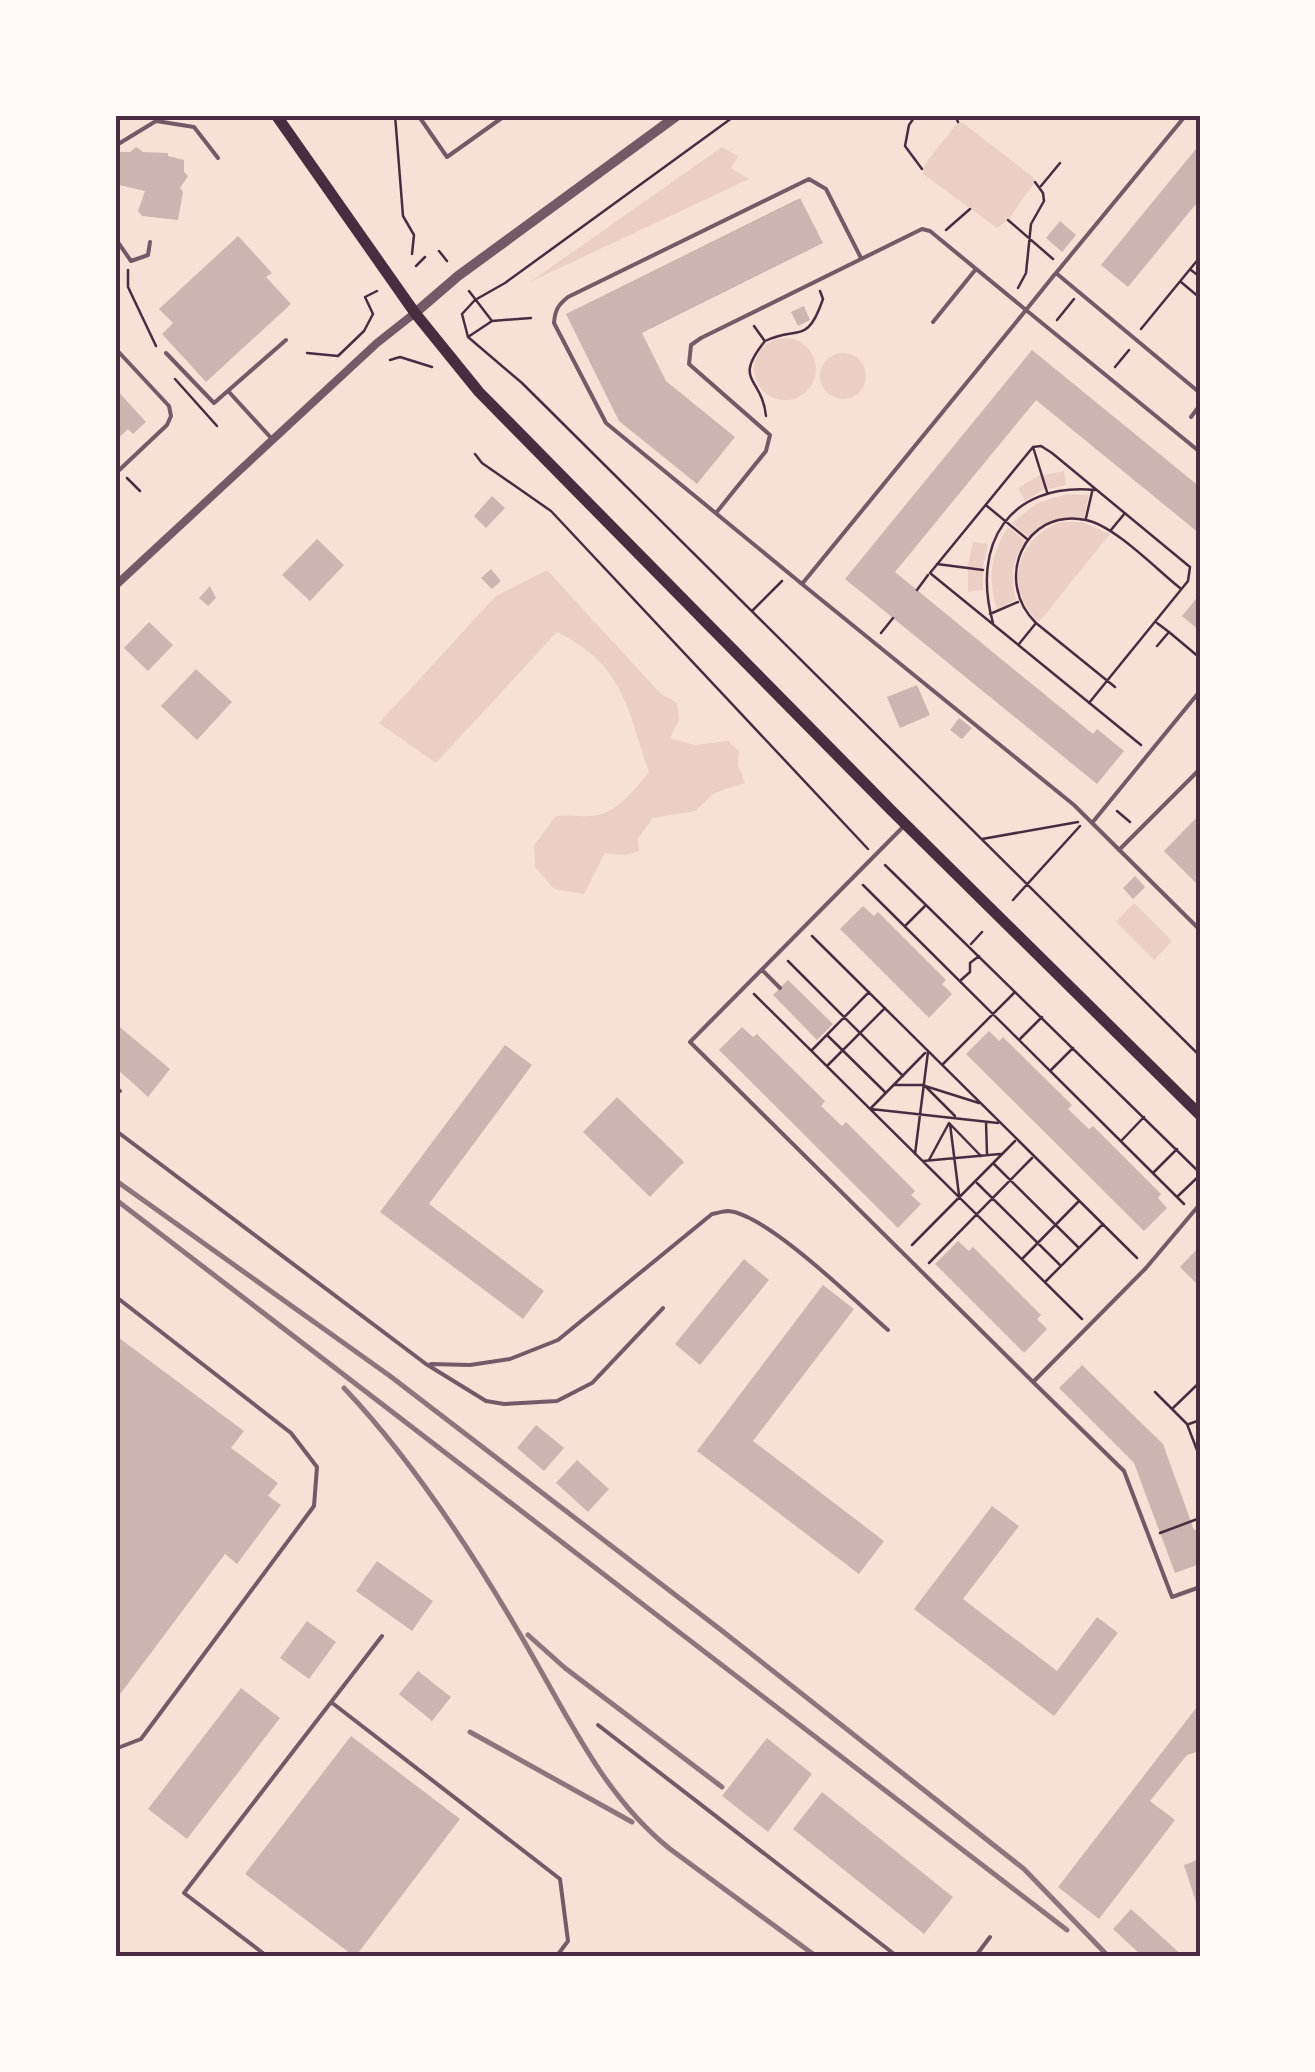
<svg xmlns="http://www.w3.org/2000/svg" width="1315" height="2072" font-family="'Work Sans',sans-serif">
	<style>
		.green { fill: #ebcfc5 }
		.building { fill: #ccb4b1 }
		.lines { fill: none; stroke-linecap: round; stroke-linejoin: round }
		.path { stroke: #4a2c40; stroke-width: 2.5 }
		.service { stroke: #755966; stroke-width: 4 }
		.minor { stroke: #755966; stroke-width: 8 }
		.tertiary { stroke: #755966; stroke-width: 10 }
		.secondary { stroke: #4a2c40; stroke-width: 11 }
		.rail { stroke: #8f747c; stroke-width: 5 }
		.neatline { fill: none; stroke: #4a2c40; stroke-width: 4 }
	</style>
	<rect width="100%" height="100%" fill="#f7e1d7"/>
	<path class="green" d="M958,122L963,123L1033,177L1035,182L1008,220L997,228L923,174L924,165Z
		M722,147L738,156L731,168L749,179L530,282Z
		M754 369a31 31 0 1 1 62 0a31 31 0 1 1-62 0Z
		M820 376a23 23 0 1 1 46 0a23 23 0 1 1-46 0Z
		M1064,471L1066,485L1043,490L1025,501L1018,488L1038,476Z
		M1067,494L1089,495L1084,518L1052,520L1028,537L1012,523L1037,503Z
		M1061,522H1082L1110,534L1039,622C1003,590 1016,537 1061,522Z
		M1008,527L1025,541C1012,560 1010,577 1016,600L997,609C987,579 991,553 1008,527Z
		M973,542L988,544L983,567V590L968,592V565Z
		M547,570L660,693L677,703L679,720L670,738L695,745L728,741L739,751L738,765L745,783L714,793L695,811L653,818L638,838L639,851L625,855L605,853L584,894L554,889L535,867L534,845L556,816C569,814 588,818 598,815C620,809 635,789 649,772C627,708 624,665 557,632L436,763L379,723L496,596Z
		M1134,903L1172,941L1154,960L1116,922Z"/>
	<path class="building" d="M1200,144V199L1128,287L1101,265Z
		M136,147L143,152L168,153V156L184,160V172L188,176L180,188L183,192L178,220L142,216L138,211L145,191L115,184V152H130Z
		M800,198L823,243L642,333L666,381L735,437L697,484L619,421L566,314Z
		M1060,221L1076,235L1062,252L1046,238Z
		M238,236L272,273L266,277L291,304L206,382L162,334L173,323L159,309Z
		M804,306L810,320L798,326L791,312Z
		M1032,350L1200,487V534L1036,400L895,572L1093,734L1097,729L1124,751L1097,784L845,579Z
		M115,388L146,422L133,434L128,429L115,441Z
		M492,496L505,508L486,528L474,516Z
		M317,539L344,565L310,601L282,575Z
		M491,569L501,581L492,589L481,578Z
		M210,586L216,598L208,606L199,598Z
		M1200,594V631L1182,616Z
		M149,622L173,645L148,671L124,648Z
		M196,669L232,702L197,740L161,706Z
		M917,685L930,715L900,728L887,697Z
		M959,718L972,728L962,739L950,730Z
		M1200,814V887L1164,851Z
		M1135,876L1145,887L1133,899L1123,888Z
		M863,906L874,916L878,912L946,980L942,984L952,994L929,1018L840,929Z
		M788,980L833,1024L817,1040L773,995Z
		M115,1023L170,1069L148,1097L115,1067Z
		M742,1027L753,1037L757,1034L825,1101L821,1106L842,1126L846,1122L915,1191L911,1195L921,1204L898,1228L719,1050Z
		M989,1031L999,1041L1003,1037L1072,1105L1068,1109L1089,1129L1093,1126L1161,1194L1158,1198L1167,1208L1144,1231L966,1054Z
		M505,1045L532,1065L429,1204L544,1291L523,1319L380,1212Z
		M617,1097L684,1162L650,1197L583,1132Z
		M958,1241L969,1251L973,1247L1041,1315L1037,1319L1047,1329L1024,1353L935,1264Z
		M1200,1246V1287L1180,1267Z
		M744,1259L769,1280L700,1365L675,1344Z
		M823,1285L854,1309L753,1441L884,1541L859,1574L697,1451Z
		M115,1335L244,1431L231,1448L278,1483L268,1496L281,1505L237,1564L225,1554L115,1701Z
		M1082,1365L1163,1444L1194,1530L1200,1528V1564L1175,1573L1134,1463L1059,1388Z
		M536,1425L564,1448L544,1471L517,1448Z
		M577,1460L609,1489L588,1512L556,1483Z
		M992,1506L1019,1526L963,1599L1057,1671L1097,1617L1118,1633L1054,1716L914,1609Z
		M377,1561L433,1601L412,1631L356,1591Z
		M307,1621L336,1642L309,1679L280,1658Z
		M418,1671L451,1697L432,1721L399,1694Z
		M241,1688L280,1718L187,1839L148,1809Z
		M1200,1703V1751L1187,1755L1150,1801L1175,1820L1099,1919L1058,1887Z
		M351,1736L460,1819L355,1957L245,1874Z
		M767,1738L812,1774L768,1832L722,1796Z
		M822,1792L953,1897L924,1934L793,1829Z
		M1200,1859V1911H1199L1184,1865Z
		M1131,1909L1184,1957H1143L1113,1929Z"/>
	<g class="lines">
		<path class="path" d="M395,115L403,216L414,235L412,254
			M736,115L505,283L475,300L462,314L468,337L522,383L1200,1056
			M916,115L909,125L905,146L922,169
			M955,115L958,122
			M1041,186L1060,163
			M1008,220L1053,259
			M946,230L970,209
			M439,251L447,261
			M416,266L425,257
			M128,270V287L156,346
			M1191,270L1200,277
			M1181,282L1200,298
			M1018,288L1026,273L1031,224L1044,201L1043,193L1035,182
			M469,291L492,321
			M1057,320L1074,299
			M754,326L764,340
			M1141,329L1200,257
			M468,337L492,321L531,318
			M307,353L338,356L364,331L373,314L365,297L377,291
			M390,360L400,357L432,367
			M1115,367L1129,350
			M175,379L217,426
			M766,416C762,376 732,382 765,341C798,325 807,346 823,299L820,291
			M1033,447L1047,492
			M475,454L482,463L551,511L868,849
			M127,478L140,491
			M987,506L1027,539
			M1086,518L1092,492
			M1111,530L1125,513
			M937,564L983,570
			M917,590L928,575
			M752,611L782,581
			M990,614L1018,602
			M993,623C971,544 1009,482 1095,490
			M1036,623C993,581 1024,507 1086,520C1115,526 1156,569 1180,588
			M1157,623L1169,632L1157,646
			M1169,632L1200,658
			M881,633L893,618
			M1019,644L1036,623L1115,687
			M1089,703L1188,581L1190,567L1052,453L1041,446L1033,447L930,573L1141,745
			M1117,811L1130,822
			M982,839L1078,822
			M885,865L1200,1173
			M863,885L1184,1204
			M1013,900L1080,826
			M906,925L925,906
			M812,936L1137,1258
			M971,944L982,932
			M788,961L903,1076
			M961,980L970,972V963L979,956
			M754,994L1082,1319
			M827,1035L886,1093
			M1020,1039L1042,1017
			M812,1050L869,992
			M943,1064L1014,993
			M828,1065L885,1008
			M1051,1070L1073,1048
			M895,1085H924L955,1116
			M925,1086L979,1103
			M871,1108L925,1053
			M871,1109L998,1123
			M986,1122L987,1154
			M950,1124L959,1195
			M1122,1140L1144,1117
			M915,1154L928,1052
			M929,1160L949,1123L981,1156
			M923,1161L1000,1154
			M994,1164L1079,1248
			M1154,1172L1177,1149
			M977,1183L1061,1266
			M1178,1196L1200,1175
			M912,1245L1015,1141
			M1023,1258L1079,1201
			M929,1263L1032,1158
			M1046,1281L1103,1224
			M1155,1392L1187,1424L1200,1458
			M1173,1408L1200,1382
			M1189,1424L1200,1420
			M1160,1533L1200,1518"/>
		<path class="service" d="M418,115L447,157L506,115
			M1186,115L1056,273L1200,393
			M156,121L194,127L218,158
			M115,146L156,121V115
			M115,238L131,261L148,255L150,242
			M1055,274L1026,310L1200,452
			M933,322L976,269
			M115,348L169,406L171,416L167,425L115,474
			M166,353L214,403L286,340
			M229,392L273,440
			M1191,417L1200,405
			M716,513L766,451L770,435L689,364L691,345L701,338L922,229L930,231L1026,310L802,584L1074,805L1200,930
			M802,584L606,423L554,323C555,310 558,305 568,297L809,179L826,189L861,258
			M1092,823L1200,691
			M902,828L690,1042L1033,1382L1146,1268L1200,1204
			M1119,850L1200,769
			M762,970L780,988
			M115,1087L120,1091
			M115,1130L426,1364L486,1401L504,1404L557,1401L592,1383L663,1308
			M115,1296L291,1433L317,1467L314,1506L141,1739L115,1749
			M431,1364L470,1365L510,1359L558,1340L712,1214C718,1213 723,1211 728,1211C767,1214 856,1302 888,1330
			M1033,1382L1124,1471L1172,1597L1200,1587
			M331,1702L560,1879L568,1941L556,1957
			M598,1725L898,1957
			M268,1957L184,1893L382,1636
			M975,1957L990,1937"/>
		<path class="minor" d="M115,586L377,343L415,313"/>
		<path class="tertiary" d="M415,313L458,276L678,115"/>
		<path class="secondary" d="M276,115L415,313L479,392L892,811L1200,1115"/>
		<path class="rail" d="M115,1180L390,1376L721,1630L1024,1869L1109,1957
			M115,1199L1067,1930
			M344,1388C418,1466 484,1570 537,1664C575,1731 609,1800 670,1849L817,1957
			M528,1635L565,1668L722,1787
			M470,1732L632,1822"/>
	</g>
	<rect width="1315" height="2072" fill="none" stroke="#fffaf5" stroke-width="235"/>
	<rect x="118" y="118" width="1080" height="1836" class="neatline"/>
</svg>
